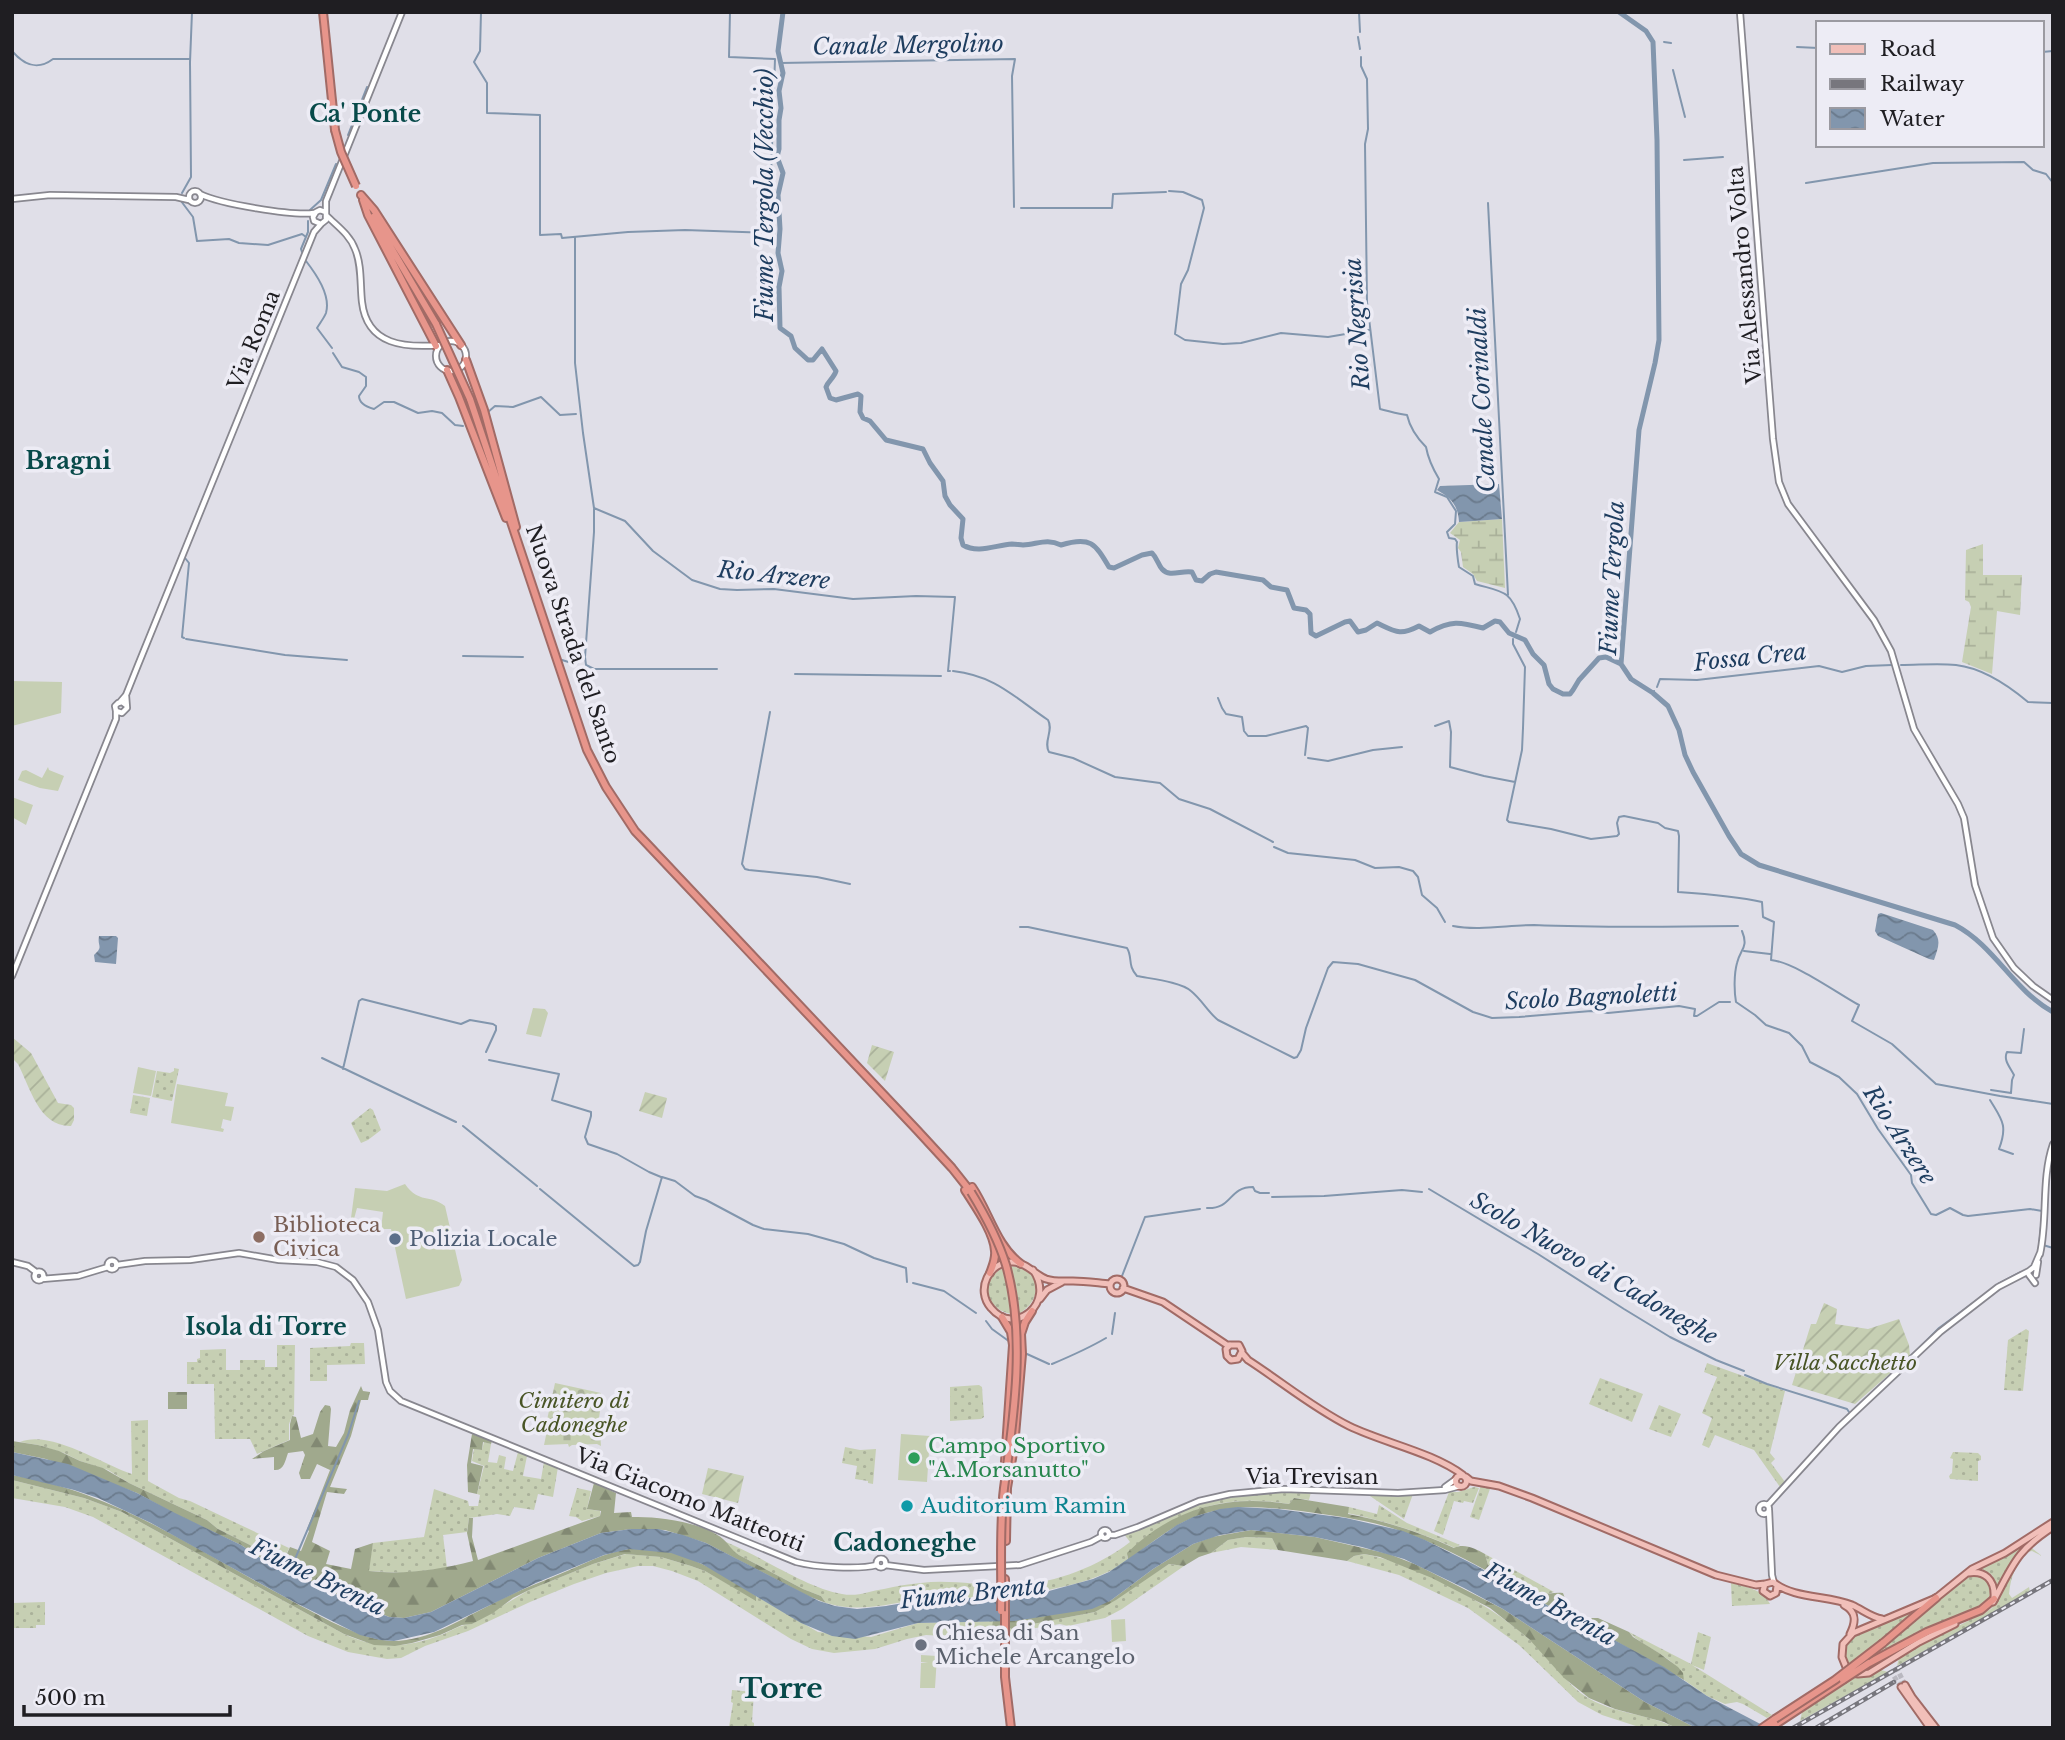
<svg xmlns="http://www.w3.org/2000/svg" width="2065" height="1740" font-family="'Libre Baskerville',serif">
	<style>
		.grass { fill: url(#grass-dots) }
		.forest { fill: url(#forest-firs) }
		.wetland { fill: url(#wetland-marsh) }
		.cemetery { fill: url(#cemetery-stones) }
		.garden { fill: url(#garden-furrows) }
		.pitch { fill: #c6cfb3 }
		.water { fill: url(#water-waves) }
		.lines { fill: none; stroke-linecap: round; stroke-linejoin: round }
		.stream { stroke: #8296ad; stroke-width: 2 }
		.river { stroke: #8296ad; stroke-width: 5 }
		.primary-tunnel { stroke: #b9b8c0; stroke-width: 5; stroke-dasharray: 5 2.5; stroke-linecap: butt }
		.secondary-casing { stroke: #88878f; stroke-width: 8 }
		.primary-casing { stroke: #a16b66; stroke-width: 9 }
		.highway-casing { stroke: #a16b66; stroke-width: 10 }
		.secondary { stroke: #fff; stroke-width: 4.5 }
		.primary { stroke: #f1bfb9; stroke-width: 5 }
		.highway { stroke: #e7958b; stroke-width: 6 }
		.rail-casing { stroke: #77767d; stroke-width: 4.5 }
		.rail { stroke: #edecf5; stroke-width: 2; stroke-dasharray: 5; stroke-linecap: butt }
		.highway-bridge-casing { stroke: #a16b66; stroke-width: 10; stroke-linecap: butt }
		.highway-bridge { stroke: #e7958b; stroke-width: 6 }
		.education-dot { fill: #8d6e63; stroke: #edecf5; stroke-width: 2.5 }
		.service-dot { fill: #5c6f8a; stroke: #edecf5; stroke-width: 2.5 }
		.leisure-dot { fill: #2e9e5b; stroke: #edecf5; stroke-width: 2.5 }
		.culture-dot { fill: #0f9aa8; stroke: #edecf5; stroke-width: 2.5 }
		.worship-dot { fill: #6b7280; stroke: #edecf5; stroke-width: 2.5 }
		.labels { text-anchor: middle; stroke-width: 7; stroke-linejoin: round; paint-order: stroke }
		.street-label { font-size: 21px; fill: #1f1e22; stroke: #edecf5 }
		.education-label { font-size: 21px; fill: #785e54; stroke: #edecf5; text-anchor: start }
		.service-label { font-size: 21px; fill: #4e5e75; stroke: #edecf5; text-anchor: start }
		.park-label { font-size: 21px; font-style: italic; fill: #495526; stroke: #edecf5 }
		.leisure-label { font-size: 21px; fill: #27864d; stroke: #edecf5; text-anchor: start }
		.culture-label { font-size: 21px; fill: #0d838f; stroke: #edecf5; text-anchor: start }
		.worship-label { font-size: 21px; fill: #5b616d; stroke: #edecf5; text-anchor: start }
		.water-label { font-size: 23px; font-style: italic; fill: #1e3d5f; stroke: #edecf5 }
		.neighbourhood-label { font-size: 23px; font-weight: bold; fill: #084a4a; stroke: #edecf5 }
		.quarter-label { font-size: 24px; font-weight: bold; fill: #084a4a; stroke: #edecf5 }
		.district-label { font-size: 28px; font-weight: bold; fill: #084a4a; stroke: #edecf5 }
	</style>
	<defs>
		<pattern id="grass-dots" width="8" height="8" patternUnits="userSpaceOnUse" patternTransform="scale(1.75)"><rect width="8" height="8" fill="#c6cfb3"/><path d="M2 2h.1M6 6h.1" fill="none" stroke="#aab19a" stroke-width="1.8" stroke-linecap="round"/></pattern>
		<pattern id="forest-firs" width="22" height="20" patternUnits="userSpaceOnUse" patternTransform="scale(1.75)"><rect width="22" height="20" fill="#a0a98d"/><path d="M5 1l3.5 6h-7zM16 11l3.5 6h-7z" fill="#828973"/></pattern>
		<pattern id="wetland-marsh" width="20" height="14" patternUnits="userSpaceOnUse" patternTransform="scale(1.75)"><rect width="20" height="14" fill="#c6cfb3"/><path d="M1 5h8M5 5V1M11 12h8M15 12V8" fill="none" stroke="#aab19a"/></pattern>
		<pattern id="cemetery-stones" width="16" height="16" patternUnits="userSpaceOnUse" patternTransform="scale(1.75)"><rect width="16" height="16" fill="#c6cfb3"/><path d="M2 7V4a2 2 0 0 1 4 0v3zM10 15v-3a2 2 0 0 1 4 0v3z" fill="#aab19a"/></pattern>
		<pattern id="garden-furrows" width="10" height="10" patternUnits="userSpaceOnUse" patternTransform="scale(1.75)"><rect width="10" height="10" fill="#c6cfb3"/><path d="M-1 1l2-2M0 10L10 0M9 11l2-2" fill="none" stroke="#aab19a"/></pattern>
		<pattern id="water-waves" width="16" height="10" patternUnits="userSpaceOnUse" patternTransform="scale(1.75)"><rect width="16" height="10" fill="#8296ad"/><path d="M0 5q4-4 8 0t8 0" fill="none" stroke="#6a7a8c"/></pattern>
	</defs>
	<rect width="100%" height="100%" fill="#e0dfe8"/>
	<path class="grass" d="M174,1068L179,1069L172,1101L152,1097L157,1071L170,1073L174,1071Z
		M133,1095L150,1098L147,1116L130,1113Z
		M370,1108L373,1110L381,1130L368,1140L361,1143L351,1123Z
		M1009,1266C1041,1268 1045,1299 1018,1314Z
		M1003,1268L1012,1314C985,1310 978,1281 1003,1268Z
		M2026,1329L2029,1331L2023,1391L2004,1390L2008,1340Z
		M351,1343H364L365,1364L327,1365V1381H310V1348L350,1346Z
		M277,1345H295L294,1415L292,1416L289,1424V1440L257,1454L250,1439H215L214,1384H187V1362H197V1359L200,1358V1350L226,1349V1370H240V1360H265V1367H277Z
		M1707,1363L1785,1391L1770,1453L1775,1459L1771,1463L1785,1482L1780,1487L1754,1450L1715,1435L1709,1448L1702,1445L1712,1418L1702,1413L1717,1377L1704,1372Z
		M1600,1378L1643,1394L1632,1422L1589,1404Z
		M979,1385L982,1387L984,1417L981,1419L950,1421V1387Z
		M1659,1405L1681,1414L1671,1437L1649,1429Z
		M148,1420V1481L179,1498L190,1501L289,1548L283,1562L268,1558L250,1545L218,1529L207,1520L129,1483L108,1470L80,1461L64,1453L38,1445L20,1442C50,1429 102,1464 132,1474L131,1421Z
		M484,1442L491,1444L488,1462L497,1463L499,1455L506,1457L504,1469L513,1471L518,1452L527,1456L523,1476L541,1479L544,1462L558,1467L553,1497L538,1494L534,1510L514,1507L510,1516L497,1514L469,1518L467,1532L443,1535L447,1568L405,1573L368,1571L373,1543L424,1537L434,1489L468,1501L469,1506H478L480,1495L477,1494L484,1466L472,1461L474,1449L482,1450Z
		M845,1447L860,1450L876,1449L873,1484L868,1483V1481L855,1479L857,1466L842,1463Z
		M1953,1452L1978,1453L1981,1456V1460L1978,1461V1481L1950,1479L1949,1476L1952,1473L1953,1459L1950,1458Z
		M12,1480L84,1498L122,1512L344,1634C378,1650 406,1648 441,1635C452,1631 460,1624 472,1624L529,1590L593,1564L626,1554L661,1557L691,1566L705,1571L756,1600V1596L818,1632L871,1637L918,1623L993,1621V1627L1007,1629L1095,1612L1169,1564L1184,1566L1122,1609L1105,1618L1068,1626L1060,1624L1024,1630L1003,1635L994,1639L926,1635L907,1639L875,1649L834,1653L812,1649L791,1639L698,1581L672,1571L653,1566H638L606,1573L574,1584L530,1602L468,1631L425,1646L401,1658L387,1659L348,1652L308,1636L93,1517L65,1507L12,1498Z
		M1481,1485L1491,1486L1479,1520L1470,1517Z
		M1474,1487L1479,1488L1473,1503L1464,1501L1463,1503L1454,1501L1443,1535L1434,1531L1449,1492H1458Z
		M577,1488L591,1491L587,1509L600,1511V1516L582,1521L576,1517L569,1516Z
		M1293,1491L1311,1492L1309,1500L1294,1498L1289,1504C1240,1496 1202,1502 1159,1528C1147,1536 1136,1544 1127,1556L1128,1560C1099,1581 1067,1586 1033,1593C1026,1595 1019,1597 1012,1597C984,1599 955,1597 927,1599C892,1602 861,1614 826,1603L821,1596L803,1589L739,1555L730,1549L726,1542C761,1556 806,1588 842,1594C858,1597 869,1591 884,1589C896,1586 909,1584 921,1583C952,1579 985,1587 1017,1585C1056,1583 1099,1566 1130,1542L1124,1534L1201,1502L1230,1496L1256,1495L1262,1492Z
		M1367,1494H1413L1404,1519Z
		M1379,1505L1407,1523L1460,1545L1455,1548C1420,1532 1385,1521 1347,1513L1349,1507L1377,1514Z
		M2035,1536L2014,1557L1998,1587L1992,1575L1980,1568Z
		M1246,1537L1272,1538L1278,1550L1241,1547L1211,1553L1228,1540Z
		M2029,1546L2042,1556L2032,1551L2028,1552C2015,1565 2011,1576 2009,1594L2012,1598L2029,1587L2030,1592L1897,1666L1899,1658L1908,1652L1991,1609L1997,1600L2010,1572Z
		M1364,1554C1418,1564 1488,1603 1529,1639C1550,1656 1562,1680 1585,1696C1612,1714 1647,1713 1676,1728H1642L1602,1715L1578,1702L1519,1645L1468,1608L1399,1575L1347,1561L1354,1556Z
		M1485,1554L1554,1592L1548,1594H1541L1495,1569L1488,1565Z
		M1976,1574C1986,1578 1996,1587 1990,1599C1984,1611 1954,1616 1941,1622C1911,1634 1884,1654 1855,1668L1965,1578Z
		M1731,1583C1747,1587 1762,1589 1770,1604L1732,1606Z
		M45,1602V1625H36V1628H12V1603Z
		M1917,1610L1913,1614L1849,1666C1843,1655 1843,1648 1851,1637Z
		M1629,1632L1691,1664L1698,1632L1711,1637L1704,1670L1692,1665L1772,1715L1767,1718L1743,1704L1737,1702L1725,1704L1707,1696L1684,1680C1679,1658 1643,1648 1629,1632Z
		M1881,1670L1888,1672L1800,1721L1802,1712L1854,1676L1865,1677Z
		M732,1690L754,1692L752,1722L754,1723V1728H727L729,1727L733,1703L731,1702Z"/>
	<path class="forest" d="M361,1386L363,1391L370,1392L368,1400H361L351,1436L330,1487L347,1489L344,1494L327,1492L312,1542L330,1551L326,1564L351,1569L355,1549L373,1543L369,1571C404,1575 438,1570 473,1561L467,1533L469,1518H473L472,1537L478,1560L600,1516L601,1511L587,1509L594,1483L616,1493L614,1513L631,1512L632,1517C658,1516 703,1522 723,1539C730,1545 731,1550 739,1555L803,1589L821,1596L826,1603L808,1596L706,1543L665,1530L631,1529L601,1533L538,1558L431,1612L404,1618L389,1617L331,1592L315,1582L305,1580L274,1567L241,1545L175,1514L137,1493L46,1459L12,1452V1441L38,1445L59,1451L80,1461L103,1468L129,1483L207,1520L218,1529L250,1545L268,1558L283,1562L290,1547L301,1551L309,1531L307,1529L330,1470L317,1464L310,1479H301L299,1473L305,1455L303,1451L288,1453C285,1461 284,1471 274,1470V1457L252,1459L264,1451L290,1440V1424L292,1416L296,1417L301,1438L313,1434L320,1412L325,1405L330,1406L331,1409L328,1446L336,1447L344,1433L350,1410Z
		M168,1392H187V1409H168Z
		M472,1434L492,1441L491,1444L483,1442L482,1450L473,1449L471,1463L483,1466L477,1494L468,1492L467,1465Z
		M12,1475C109,1491 188,1544 272,1590C304,1607 359,1641 393,1641C429,1641 461,1619 492,1604C514,1592 537,1584 560,1574C582,1565 605,1552 629,1549C671,1542 723,1573 756,1596V1601L705,1571L691,1566L661,1557L625,1554L593,1564L529,1590L513,1598L493,1613L472,1624L462,1625L440,1635L412,1643L395,1646L374,1645L344,1634L122,1512L84,1498L12,1480Z
		M1294,1498L1349,1507L1348,1514C1385,1521 1420,1532 1454,1548C1465,1543 1475,1549 1485,1554L1488,1565L1495,1569L1541,1594C1549,1594 1555,1592 1563,1593L1567,1604L1575,1612L1588,1618H1598L1629,1632L1633,1637L1659,1653L1678,1667L1683,1673L1684,1680L1605,1635L1581,1624C1525,1594 1465,1554 1406,1533C1372,1520 1336,1516 1301,1511C1267,1507 1233,1504 1200,1515C1173,1524 1151,1544 1128,1560L1127,1553C1173,1508 1227,1494 1289,1504Z
		M1251,1530L1315,1537L1389,1554L1417,1565L1503,1609L1645,1702L1696,1728H1676L1664,1722L1615,1709L1589,1698L1564,1678L1529,1639L1490,1608L1432,1578L1380,1557L1364,1554L1354,1556L1347,1561L1278,1550L1272,1538L1246,1537L1228,1540L1211,1553L1199,1557L1184,1566L1169,1564L1116,1600L1095,1612L1007,1629L992,1627L993,1621L1042,1616L1110,1601L1153,1569L1193,1544L1212,1537Z"/>
	<path class="wetland" d="M1502,519L1505,588L1477,581L1473,574L1463,567L1461,552L1458,548L1460,540L1450,533L1459,522Z
		M1983,544V575H2022L2020,615L1997,611L1992,674L1962,662L1971,607L1969,602L1965,600L1966,550Z"/>
	<path class="cemetery" d="M555,1383L601,1393L599,1402L601,1404L599,1418L601,1446L597,1444L572,1445L569,1447L568,1444L544,1445L549,1421L547,1420Z"/>
	<path class="garden" d="M12,1037L31,1053L58,1103L71,1105L74,1108V1120L71,1126C39,1127 30,1087 18,1064L12,1058Z
		M872,1045L894,1052L885,1081L867,1063Z
		M645,1092L667,1098L662,1118L639,1111Z
		M1824,1303L1837,1309L1835,1324L1868,1329L1899,1319L1909,1345L1910,1356L1855,1404L1792,1385L1811,1324H1816Z
		M708,1468L744,1476L738,1503L702,1494Z"/>
	<path class="pitch" d="M12,681L62,682L61,713L12,726Z
		M48,767L49,770L64,776L58,791L40,788L18,780L22,771L26,770L42,778Z
		M12,797L33,805L26,825L12,817Z
		M533,1008L545,1009L548,1013L541,1037L526,1034Z
		M138,1067L156,1071L151,1096L133,1093Z
		M177,1084L228,1093L225,1106L234,1107L231,1121L223,1119L221,1128L224,1129L223,1132L171,1123Z
		M405,1184C419,1204 430,1194 445,1206L462,1280L459,1286L406,1299L391,1229H381L383,1212L357,1208L354,1219L351,1218L355,1188L387,1191Z
		M901,1434L930,1436L927,1482L898,1480Z
		M1125,1619L1126,1641L1112,1642L1111,1620Z
		M921,1655L937,1656L935,1688H920L921,1663H928L921,1662Z"/>
	<path class="water" d="M1499,484L1502,519L1459,522C1458,505 1451,498 1437,490L1440,486Z
		M1881,913L1933,930C1942,940 1938,948 1934,960L1929,959L1878,936L1875,931L1878,914Z
		M99,936H116L118,938L116,964L95,962L94,955C104,946 97,947 99,936Z
		M12,1452L68,1464L137,1493L175,1513L241,1545L274,1567L305,1580L315,1582L331,1592L379,1613L389,1617L404,1618L431,1612L538,1558L601,1533L631,1529H658L683,1535L706,1543L819,1601L835,1606L857,1609L886,1606L927,1599L1014,1597L1049,1591L1093,1579L1109,1572L1177,1525L1193,1517L1220,1509L1238,1507L1278,1509L1346,1518L1403,1531L1425,1540L1475,1565L1581,1624L1605,1635L1664,1667L1707,1696L1768,1728H1696L1645,1702L1503,1609L1464,1588L1404,1559L1362,1547L1315,1537L1251,1530L1220,1535L1193,1544L1153,1569L1110,1601L1092,1609L1014,1621L918,1623L855,1639L832,1636L801,1623L702,1564L671,1553L629,1549L604,1555L536,1583L434,1632L394,1641L380,1640L360,1635L294,1602L151,1523L98,1498L74,1490L12,1475Z"/>
	<g class="lines">
		<path class="stream" d="M481,12L480,51L474,62L487,83V113L540,115V235L561,234L562,238L628,232L685,230L769,233L775,59L729,57L730,12
			M1359,12L1360,32
			M1358,37L1360,49
			M1664,42L1671,43
			M1653,43H1654
			M1797,47L1818,48
			M12,51C24,65 37,71 53,59H190
			M2042,52L2053,51
			M1361,57V66L1367,79L1368,129L1365,144L1367,302L1380,409C1389,411 1398,414 1407,415C1410,428 1417,438 1426,447C1428,458 1433,469 1439,479L1435,492L1447,497L1456,511L1455,524L1447,532L1449,538L1455,539L1457,542C1456,547 1458,562 1459,567L1473,576L1475,584C1502,592 1510,589 1520,619L1516,632
			M780,63L1015,59L1012,76L1014,207
			M1673,70L1685,117
			M348,135L367,87
			M1684,160L1723,157
			M1806,183L1933,163L2024,162L2033,170L2046,174L2053,183
			M1169,191L1183,192L1202,200L1204,208L1188,270L1181,284L1175,334L1185,340L1223,344L1241,343L1281,333L1328,337L1369,330
			M182,193L191,177L190,62L192,12
			M181,201L193,217L197,241L229,239L239,243L268,245L302,234L306,237
			M1488,203L1508,595
			M1021,208H1112L1113,194L1166,192
			M310,210L321,200L336,164
			M575,238V363L583,433L594,508L625,521L653,551L692,580L720,589L737,590L774,589L853,599L916,596L955,597L948,671H950
			M302,252L301,249L308,232V221
			M306,261C316,274 331,295 326,313C324,318 320,323 317,328L332,348
			M333,353L342,367L359,372L366,377V386L359,396C359,404 367,407 374,409L384,402H394L418,413L432,411L442,413L455,425L463,426
			M488,412L495,406L513,407L541,397L560,415L576,414
			M594,509V532L585,657L586,665L594,669H717
			M184,638L182,637L189,563L185,558
			M186,639L285,655L347,660
			M1513,639V644L1525,667L1523,728L1522,750L1507,820L1509,822L1551,829L1591,839L1617,836L1619,834L1617,823L1619,817L1624,816L1658,823L1665,828L1678,831L1679,836L1678,892C1707,894 1735,896 1762,902L1763,917L1774,922L1771,960C1794,962 1837,993 1859,1005L1852,1021L1892,1044L1936,1084L2000,1096L2053,1104
			M463,656L523,657
			M562,660L575,664L579,662
			M1901,665C1919,665 1938,663 1956,665C1982,668 2009,686 2028,702L2053,703
			M953,671C996,676 1014,697 1048,720C1054,730 1043,742 1049,752L1073,758L1115,777L1160,783L1179,799L1210,809L1273,842
			M795,674L941,676
			M1657,687L1660,679L1697,680L1819,666L1842,672L1866,666L1892,665
			M1653,693L1654,691
			M1218,698L1222,708L1226,714L1242,717L1244,731L1248,736H1266L1306,726L1308,728L1305,755
			M770,712L742,864L745,869L749,870L817,877L850,884
			M1435,726L1449,721L1451,732L1450,767L1484,776L1515,782
			M1308,758L1328,761L1373,750L1402,747
			M1274,847L1288,853L1355,860L1375,868L1399,867L1413,871L1418,877L1422,895L1437,908L1445,922
			M1453,926C1479,931 1508,925 1534,925C1602,928 1670,927 1738,926
			M1020,927H1028L1127,948C1133,958 1127,965 1137,976C1152,979 1181,982 1191,991C1202,1000 1208,1012 1218,1020L1294,1058L1297,1057L1301,1050L1306,1028L1328,968L1333,962L1358,964L1415,980L1473,1012L1492,1018L1519,1017L1591,1011L1608,1013L1679,1006L1695,1009L1694,1016H1697L1719,1002H1730
			M1742,931C1749,948 1740,949 1737,963C1734,974 1734,991 1736,1002L1755,1015L1766,1025L1789,1033L1802,1046L1810,1062L1839,1077L1857,1094L1878,1129L1911,1175L1912,1183L1931,1214L1936,1215L1950,1208L1963,1215L1968,1216L2030,1209L2042,1211
			M1744,951L1770,954
			M322,1058L456,1122
			M489,1060L559,1074L552,1100L591,1112V1116L585,1137L588,1144L617,1154L649,1172L661,1177
			M343,1069L359,1001L362,999L461,1024L470,1020L493,1024L496,1026V1030L486,1052
			M1991,1090L2011,1093L2012,1080L2014,1075C2010,1067 2003,1060 2007,1052L2021,1053L2024,1029
			M1990,1100C2002,1120 2008,1125 1999,1149L2013,1154
			M463,1126L537,1186
			M540,1189L634,1266L638,1265L640,1262L646,1231L662,1177L675,1181L695,1196L706,1200L753,1225L764,1229L808,1234L844,1244L874,1258L906,1268L907,1282
			M1429,1189L1538,1254L1624,1309L1670,1337L1716,1360L1744,1371
			M1272,1197L1324,1196L1402,1190L1422,1192
			M1207,1208C1233,1209 1228,1187 1253,1187L1255,1191L1260,1193H1269
			M2043,1245L2053,1248
			M2039,1246L2042,1216
			M1122,1276L1145,1217L1200,1209
			M913,1283L944,1291L976,1313
			M1998,1284L2021,1272
			M986,1321L992,1329L1010,1342
			M1112,1334L1115,1313
			M1027,1354L1049,1364
			M1052,1364C1071,1356 1089,1348 1106,1338
			M1902,1365L1939,1328L1988,1292
			M1745,1375L1767,1384L1847,1409L1849,1412
			M295,1559L348,1435L359,1401
			M290,1574L294,1562"/>
		<path class="river" d="M783,12L778,51L783,73L779,91L781,108L779,120V149L777,157L783,173L778,195L780,229L778,253L782,271L779,287L780,328L791,336L795,348L808,360H813L822,349L836,371C834,378 828,381 826,387L830,398L836,400L858,394L861,396L860,412L863,418L870,421L886,440L923,449L930,463L943,481L945,496L950,505L963,519L961,538L963,545C978,554 996,545 1012,544C1016,544 1020,545 1023,545C1038,544 1047,538 1061,545C1090,536 1095,543 1109,567L1114,568L1142,555L1152,553C1157,558 1158,564 1162,569C1170,578 1181,570 1192,572L1196,580L1202,581L1210,574L1216,572L1263,580L1271,587L1287,590L1294,608L1306,610L1310,614L1311,633L1316,636L1345,622L1350,621L1358,632L1366,630L1377,623C1396,632 1400,636 1419,626L1430,632C1451,620 1460,622 1483,628L1495,621L1500,622L1509,633L1525,640L1533,654L1544,665L1549,684L1553,689L1563,694H1570L1573,690L1579,680L1599,658L1606,657L1621,664
			M1619,12L1646,31L1653,42L1657,140L1659,340L1655,363L1639,430L1621,664L1631,679L1653,693L1668,706L1679,730L1685,755L1693,772L1729,836L1741,854L1759,865L1955,925C1995,946 2013,990 2053,1012"/>
		<path class="primary-tunnel" d="M1896,1667L1905,1685
			M1890,1670L1901,1687"/>
		<defs>
			<path id="secondary" d="M1740,12L1773,439L1779,482L1788,504L1874,620L1891,651L1914,729L1958,804L1964,818L1975,885L1993,938L2014,968L2033,986L2053,1000
				M189 197a6 6 0 1 1 12 0a6 6 0 1 1-12 0Z
				M200,194C220,204 293,216 314,213
				M12,199L50,195L176,197L189,200
				M325,212L320,210L316,212L313,217L314,221L321,224L326,220V201L402,12
				M327,216C337,226 350,235 355,249C362,265 360,285 362,302C367,346 406,348 441,345
				M436 356a15 15 0 1 1 30 0a15 15 0 1 1-30 0Z
				M126,695L127,708L122,713L116,711L115,706L118,703L122,702L126,705
				M120,702L126,695L138,665L314,232L321,224
				M12,976L116,719V711
				M2040,1254C2048,1218 2041,1179 2053,1144
				M107.5 1265a4.5 4.5 0 1 1 9 0a4.5 4.5 0 1 1-9 0Z
				M12,1262L28,1266L36,1272
				M117,1265L145,1261L190,1260L239,1253L279,1260L317,1262L336,1267L353,1280L368,1302L378,1330L386,1382L390,1391L401,1401L796,1562C815,1567 858,1570 877,1565
				M34.5 1276a4.5 4.5 0 1 1 9 0a4.5 4.5 0 1 1-9 0Z
				M2029,1275L2035,1283
				M2036,1275L2038,1262
				M42,1279L78,1276L108,1267
				M1445,1487L1456,1479
				M1759 1509a5 5 0 1 1 10 0a5 5 0 1 1-10 0Z
				M1768,1505L1839,1427L1940,1332L1998,1287L2029,1271L2034,1267L2040,1253
				M1769,1510L1772,1575L1774,1583
				M1101 1534a4 4 0 1 1 8 0a4 4 0 1 1-8 0Z
				M1109,1535H1115L1138,1527L1199,1501L1230,1494L1284,1489L1398,1493L1445,1490L1460,1486
				M876.5 1563a4.5 4.5 0 1 1 9 0a4.5 4.5 0 1 1-9 0Z
				M885,1565L924,1570L1020,1565L1091,1542L1102,1536"/>
			<path id="primary" d="M1033,1270C1056,1303 1015,1337 991,1308C975,1290 989,1261 1013,1262C1027,1263 1034,1274 1046,1279C1055,1282 1064,1281 1073,1281C1085,1281 1098,1283 1110,1284
				M1110 1286a7 7 0 1 1 14 0a7 7 0 1 1-14 0Z
				M1123,1288L1163,1302L1227,1345H1239L1242,1351L1238,1359L1231,1360L1227,1356L1226,1349L1230,1345
				M1040,1299L1047,1290L1062,1282
				M1242,1353L1248,1360C1282,1382 1313,1408 1349,1426C1384,1443 1432,1452 1463,1475
				M1455.5 1481a5.5 5.5 0 1 1 11 0a5.5 5.5 0 1 1-11 0Z
				M1466,1477L1471,1481L1499,1486L1532,1498L1716,1575L1756,1585L1765,1584
				M1968,1573C1985,1570 1995,1580 1994,1597
				M1765,1584L1773,1582C1794,1599 1827,1595 1852,1605C1863,1610 1871,1617 1882,1619
				M1765,1584L1763,1591L1770,1596L1776,1593L1777,1586
				M1993,1602C2013,1565 2016,1551 2053,1527
				M1844,1605C1857,1612 1856,1622 1850,1634
				M1955,1624L1919,1642L1869,1673L1858,1674L1852,1673L1846,1667L1842,1657L1843,1644L1853,1633L1936,1598L1972,1569L2005,1553L2053,1522
				M1905,1685L1912,1697L1936,1728
				M1901,1687L1930,1728"/>
			<path id="highway" d="M323,12L335,130
				M361,195L374,210L461,345
				M363,200L368,215L436,346
				M373,217L436,324
				M466,360L484,410L516,527
				M447,370L459,397L506,518
				M470,399L587,750L606,787L635,831L917,1130L952,1168L971,1192
				M972,1187C989,1212 996,1246 1021,1264
				M965,1190C975,1206 994,1232 995,1251C996,1259 993,1265 990,1273
				M1002,1317L1011,1332L1013,1345L1005,1462
				M1007,1488L1014,1447L1022,1354L1021,1334L1025,1322L1032,1311
				M1006,1541L1007,1487
				M1005,1579V1677L1011,1728
				M1883,1643L1936,1598
				M1869,1663L1927,1632L1981,1610L1994,1599
				M1762,1728L1775,1719
				M1770,1728L1843,1680"/>
		</defs>
		<use href="#secondary" class="secondary-casing"/>
		<use href="#primary" class="primary-casing"/>
		<use href="#highway" class="highway-casing"/>
		<use href="#secondary" class="secondary"/>
		<use href="#primary" class="primary"/>
		<use href="#highway" class="highway"/>
		<defs>
			<path id="rail" d="M1793,1728L2053,1580
				M1816,1728L1894,1682"/>
		</defs>
		<use href="#rail" class="rail-casing"/>
		<use href="#rail" class="rail"/>
		<defs>
			<path id="highway-bridge" d="M335,130L341,152L356,186
				M436,324L470,399
				M971,1192C985,1215 998,1239 1006,1265C1026,1335 1014,1416 1004,1488C999,1528 1002,1571 1001,1611
				M1843,1680L1869,1663
				M1775,1719L1835,1680L1883,1643"/>
		</defs>
		<use href="#highway-bridge" class="highway-bridge-casing"/>
		<use href="#highway-bridge" class="highway-bridge"/>
	</g>
	<circle class="education-dot" cx="259" cy="1237" r="7"/>
	<circle class="service-dot" cx="395" cy="1239" r="7"/>
	<circle class="leisure-dot" cx="914" cy="1458" r="7"/>
	<circle class="culture-dot" cx="907" cy="1506" r="7"/>
	<circle class="worship-dot" cx="921" cy="1645" r="7"/>
	<g class="labels">
		<g class="street-label">
			<text transform="translate(1745 275) rotate(-95)" y="7">Via Alessandro Volta</text>
			<text transform="translate(254 340) rotate(-68)" y="7">Via Roma</text>
			<text transform="translate(573 644) rotate(71)" y="7">Nuova Strada del Santo</text>
			<text x="1312" y="1484">Via Trevisan</text>
			<text transform="translate(690 1500) rotate(22)" y="7">Via Giacomo Matteotti</text>
		</g>
		<g class="education-label">
			<text x="273" y="1232">Biblioteca<tspan x="273" dy="24">Civica</tspan></text>
		</g>
		<g class="service-label">
			<text x="409" y="1246">Polizia Locale</text>
		</g>
		<g class="park-label">
			<text x="1845" y="1370">Villa Sacchetto</text>
			<text x="574" y="1408">Cimitero di<tspan x="574" dy="24">Cadoneghe</tspan></text>
		</g>
		<g class="leisure-label">
			<text x="928" y="1453">Campo Sportivo<tspan x="928" dy="24">"A.Morsanutto"</tspan></text>
		</g>
		<g class="culture-label">
			<text x="921" y="1513">Auditorium Ramin</text>
		</g>
		<g class="worship-label">
			<text x="935" y="1640">Chiesa di San<tspan x="935" dy="24">Michele Arcangelo</tspan></text>
		</g>
		<g class="water-label">
			<text transform="translate(908 45) rotate(-1)" y="8">Canale Mergolino</text>
			<text transform="translate(765 195) rotate(-90)" y="8">Fiume Tergola (Vecchio)</text>
			<text transform="translate(1357 324) rotate(-94)" y="8">Rio Negrisia</text>
			<text transform="translate(1482 400) rotate(-93)" y="8">Canale Corinaldi</text>
			<text transform="translate(774 575) rotate(6)" y="8">Rio Arzere</text>
			<text transform="translate(1612 578) rotate(-87)" y="8">Fiume Tergola</text>
			<text transform="translate(1750 657) rotate(-6)" y="8">Fossa Crea</text>
			<text transform="translate(1591 997) rotate(-3)" y="8">Scolo Bagnoletti</text>
			<text transform="translate(1900 1135) rotate(57)" y="8">Rio Arzere</text>
			<text transform="translate(1594 1268) rotate(30)" y="8">Scolo Nuovo di Cadoneghe</text>
			<text transform="translate(318 1577) rotate(26)" y="8">Fiume Brenta</text>
			<text transform="translate(973 1593) rotate(-6)" y="8">Fiume Brenta</text>
			<text transform="translate(1550 1604) rotate(29)" y="8">Fiume Brenta</text>
		</g>
		<g class="neighbourhood-label">
			<text x="365" y="122">Ca' Ponte</text>
			<text x="266" y="1335">Isola di Torre</text>
		</g>
		<g class="quarter-label">
			<text x="68" y="469">Bragni</text>
			<text x="905" y="1551">Cadoneghe</text>
		</g>
		<g class="district-label">
			<text x="781" y="1698">Torre</text>
		</g>
	</g>
	<rect width="2065" height="1740" fill="none" stroke="#1f1e22" stroke-width="28"/>
	<rect x="1816" y="21" width="228" height="126" fill="#edecf5" stroke="#9b9aa1" stroke-width="2"/>
	<rect x="1830" y="44" width="35" height="10" fill="#f1bfb9" stroke="#9b9aa1" stroke-width="2"/>
	<text x="1880" y="56" font-size="21" fill="#1f1e22">Road</text>
	<rect x="1830" y="79" width="35" height="10" fill="#77767d" stroke="#9b9aa1" stroke-width="2"/>
	<text x="1880" y="91" font-size="21" fill="#1f1e22">Railway</text>
	<rect x="1830" y="108" width="35" height="21" fill="url(#water-waves)" stroke="#9b9aa1" stroke-width="2"/>
	<text x="1880" y="126" font-size="21" fill="#1f1e22">Water</text>
	<path d="M24 1705v10h206v-10" fill="none" stroke="#1f1e22" stroke-width="3.5"/>
	<text x="35" y="1705" font-size="21" fill="#1f1e22" stroke="#edecf5" stroke-width="5" paint-order="stroke">500 m</text>
</svg>
